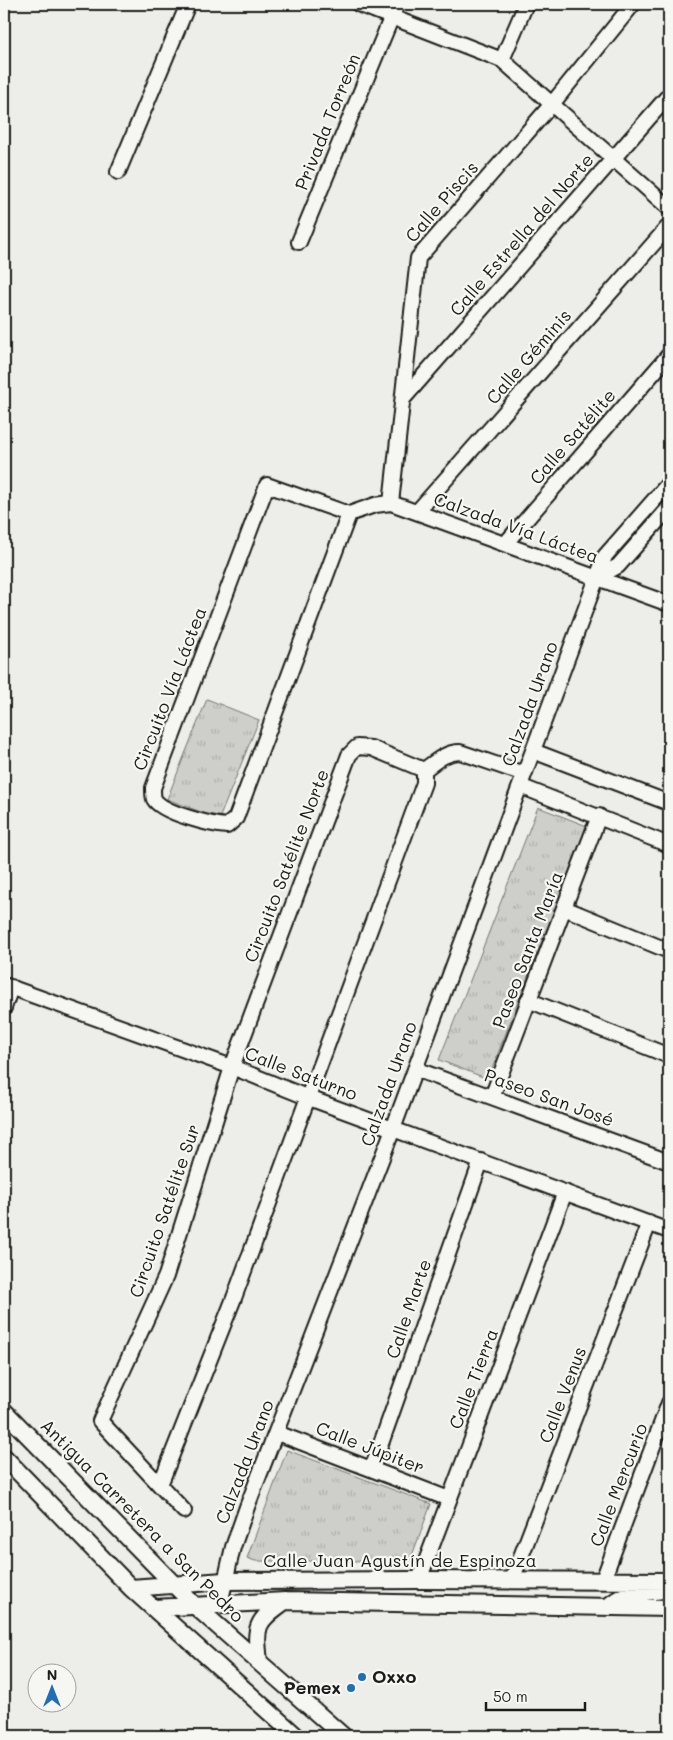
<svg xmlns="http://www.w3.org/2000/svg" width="673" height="1740" font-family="Mali,sans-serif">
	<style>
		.park { fill: url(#park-tufts); stroke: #757574 }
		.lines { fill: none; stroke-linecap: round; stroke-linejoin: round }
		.minor-casing { stroke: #1c1c1c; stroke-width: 18 }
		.major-casing { stroke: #1c1c1c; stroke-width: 20 }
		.minor { stroke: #f6f6f2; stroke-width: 14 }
		.major { stroke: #f6f6f2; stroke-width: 16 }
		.poi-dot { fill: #1f6fb2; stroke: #f6f6f2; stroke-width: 2 }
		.labels { text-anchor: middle; stroke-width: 4.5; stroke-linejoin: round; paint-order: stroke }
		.street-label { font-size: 18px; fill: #1c1c1c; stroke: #f6f6f2 }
		.poi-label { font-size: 18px; font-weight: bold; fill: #1c1c1c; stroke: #f6f6f2; text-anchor: start }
	</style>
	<defs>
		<pattern id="park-tufts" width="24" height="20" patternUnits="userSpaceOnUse" patternTransform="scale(1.25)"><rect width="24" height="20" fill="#cececb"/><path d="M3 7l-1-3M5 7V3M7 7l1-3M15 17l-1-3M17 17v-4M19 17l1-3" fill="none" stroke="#b0b0ae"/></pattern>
	</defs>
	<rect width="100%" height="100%" fill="#edede9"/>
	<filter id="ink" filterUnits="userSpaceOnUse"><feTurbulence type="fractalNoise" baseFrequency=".02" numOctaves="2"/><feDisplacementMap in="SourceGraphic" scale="10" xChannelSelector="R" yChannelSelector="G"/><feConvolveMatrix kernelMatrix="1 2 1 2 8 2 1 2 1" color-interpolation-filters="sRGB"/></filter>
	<g filter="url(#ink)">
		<path class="park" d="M207,699L259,720L219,819L167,799Z
			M538,807L587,826L488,1079L439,1060Z
			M287,1450L431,1504L410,1561H255L247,1558Z"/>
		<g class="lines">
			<defs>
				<path id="minor" d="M358,4L502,60L669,208
					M502,60L526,4
					M118,172L188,4
					M299,242L397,4
					M403,399L669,95
					M267,485L349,514L236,818L227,826C212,825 162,813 154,799C153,796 153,791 153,788Z
					M391,503L418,258L552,104L633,4
					M417,512L669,226
					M349,514L375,505L391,503L669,604
					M505,544L669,355
					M597,578L618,566L669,508
					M533,751L669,803
					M424,770C435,762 445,752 460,752L524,774
					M520,786L669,845
					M564,908L669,951
					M4,985L232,1067L309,1098L669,1231
					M528,1000L669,1056
					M4,1008L11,987
					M415,1069L669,1162
					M492,1097L599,816
					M277,1433L449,1499
					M372,1469L481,1161
					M160,1485L234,1298L424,783V770
					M184,1511L100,1421L166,1276L232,1067L349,755L357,747L371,748L424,770
					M419,1580L565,1192
					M512,1580L649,1223
					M603,1580L669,1403
					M220,1604L233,1547L247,1507L393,1129L605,556L669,483"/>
				<path id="major" d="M4,1411L194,1605L343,1736
					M4,1457L131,1588L296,1736
					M131,1588L224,1581L419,1580L669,1581
					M608,1607C625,1591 640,1593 662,1590
					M154,1608L285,1601L669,1608
					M259,1662C255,1626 255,1622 285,1601"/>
			</defs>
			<use href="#minor" class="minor-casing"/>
			<use href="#major" class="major-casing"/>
			<use href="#minor" class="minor"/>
			<use href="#major" class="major"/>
		</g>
	</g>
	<g class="poi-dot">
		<circle cx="362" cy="1677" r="5"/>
		<circle cx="351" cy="1688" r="5"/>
	</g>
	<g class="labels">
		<g class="street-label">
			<text transform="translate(328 122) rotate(-68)" y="6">Privada Torreón</text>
			<text transform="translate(442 202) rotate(-49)" y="6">Calle Piscis</text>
			<text transform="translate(522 235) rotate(-49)" y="6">Calle Estrella del Norte</text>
			<text transform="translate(529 357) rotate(-49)" y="6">Calle Géminis</text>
			<text transform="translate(573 437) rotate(-49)" y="6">Calle Satélite</text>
			<text transform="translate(516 528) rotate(20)" y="6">Calzada Vía Láctea</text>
			<text transform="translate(170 689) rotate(-69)" y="6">Circuito Vía Láctea</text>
			<text transform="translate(530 704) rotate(-70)" y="6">Calzada Urano</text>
			<text transform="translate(287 866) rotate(-69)" y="6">Circuito Satélite Norte</text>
			<text transform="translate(528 950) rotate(-69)" y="6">Paseo Santa María</text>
			<text transform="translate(301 1074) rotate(21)" y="6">Calle Saturno</text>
			<text transform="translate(389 1084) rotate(-70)" y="6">Calzada Urano</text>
			<text transform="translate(549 1098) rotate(20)" y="6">Paseo San José</text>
			<text transform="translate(165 1211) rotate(-71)" y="6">Circuito Satélite Sur</text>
			<text transform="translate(409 1309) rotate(-71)" y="6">Calle Marte</text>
			<text transform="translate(474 1379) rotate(-69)" y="6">Calle Tierra</text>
			<text transform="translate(563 1395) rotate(-69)" y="6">Calle Venus</text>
			<text transform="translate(370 1448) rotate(21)" y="6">Calle Júpiter</text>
			<text transform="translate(245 1462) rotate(-69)" y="6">Calzada Urano</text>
			<text transform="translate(619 1485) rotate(-69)" y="6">Calle Mercurio</text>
			<text transform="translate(142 1521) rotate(45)" y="6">Antigua Carretera a San Pedro</text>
			<text x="400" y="1567">Calle Juan Agustín de Espinoza</text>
		</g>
		<g class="poi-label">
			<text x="372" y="1683">Oxxo</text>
			<text x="341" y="1694" text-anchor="end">Pemex</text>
		</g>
	</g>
	<rect width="673" height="1740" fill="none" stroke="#f6f6f2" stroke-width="20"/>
	<rect x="10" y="10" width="653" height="1720" fill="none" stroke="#1c1c1c" stroke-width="2" filter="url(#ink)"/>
	<g transform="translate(52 1688)"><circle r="24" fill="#f6f6f2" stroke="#9f9f9c"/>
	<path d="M0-4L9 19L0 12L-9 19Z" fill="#1f6fb2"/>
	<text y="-8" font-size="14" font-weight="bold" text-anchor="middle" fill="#1c1c1c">N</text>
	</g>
	<path d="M486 1702v8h99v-8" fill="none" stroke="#1c1c1c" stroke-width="2.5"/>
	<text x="493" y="1702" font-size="15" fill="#1c1c1c" stroke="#f6f6f2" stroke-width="4" paint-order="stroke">50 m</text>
</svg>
